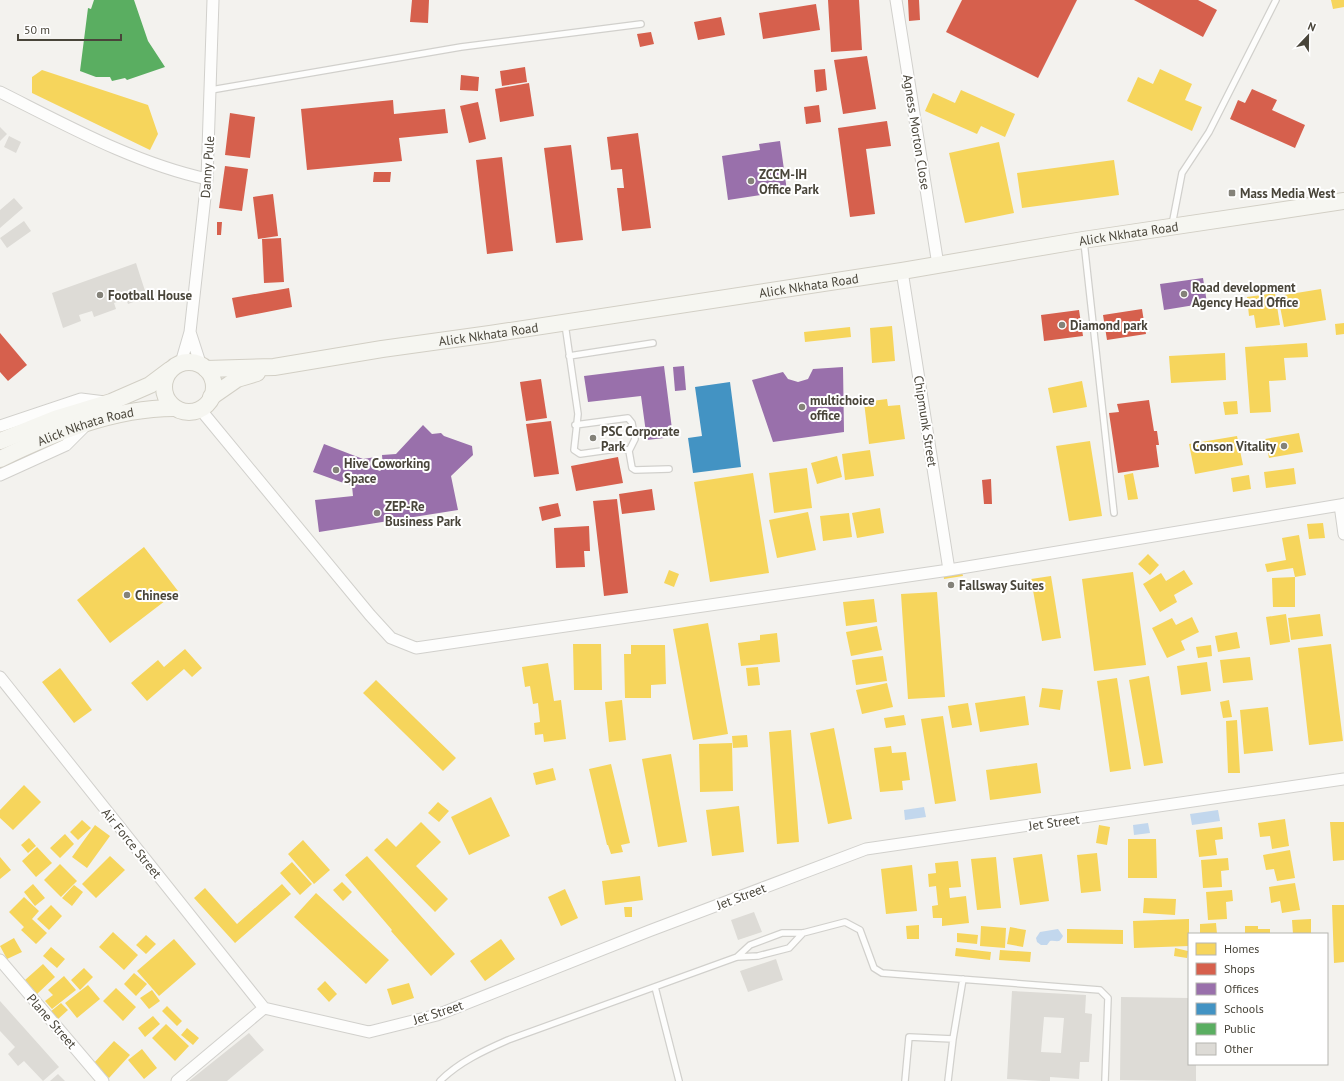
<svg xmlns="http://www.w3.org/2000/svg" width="1344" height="1081" font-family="'PT Sans',sans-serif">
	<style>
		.water { fill: #c2d7ed }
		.homes { fill: #f6d55c }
		.shops { fill: #d6604d }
		.offices { fill: #9970ab }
		.schools { fill: #4393c3 }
		.public { fill: #5aae61 }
		.building { fill: #dddbd6; fill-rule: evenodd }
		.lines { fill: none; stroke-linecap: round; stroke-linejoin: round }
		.lane-casing { stroke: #d1d0cc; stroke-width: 8 }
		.street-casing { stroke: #d1d0cc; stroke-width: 13 }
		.secondary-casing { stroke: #d2cfc5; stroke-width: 18 }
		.lane { stroke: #fdfdfc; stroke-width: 5.5 }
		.street { stroke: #fdfdfc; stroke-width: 11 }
		.secondary { stroke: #f6f6f1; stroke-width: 16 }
		.poi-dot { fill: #848279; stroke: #fff; stroke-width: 1.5 }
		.labels { text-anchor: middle; stroke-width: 4; stroke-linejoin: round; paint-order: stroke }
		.street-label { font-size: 13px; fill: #49453a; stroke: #fff }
		.poi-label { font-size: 13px; font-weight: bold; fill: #49453a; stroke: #fff; text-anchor: start }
	</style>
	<rect width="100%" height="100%" fill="#f3f2ee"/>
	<path class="water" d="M924,807L926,817L905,820L904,810Z
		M1218,810L1220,821L1192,825L1190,814Z
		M1148,823L1150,833L1134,835L1133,825Z
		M1058,929L1063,936C1059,944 1057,940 1050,941L1047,945H1041L1037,942L1036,938L1040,932Z"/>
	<path class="homes" d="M1331,0H1344V7L1333,9Z
		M1160,69L1192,84L1185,100L1202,107L1192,131L1127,101L1138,77L1153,84Z
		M42,70L148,105L158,134L150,150L32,93V77Z
		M961,90L1015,114L1005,137L981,126L977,134L925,111L933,93L955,103Z
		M999,142L1014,213L965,223L949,153Z
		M1114,160L1119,195L1022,208L1017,173Z
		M1321,289L1326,320L1284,327L1278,296Z
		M1275,293L1280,325L1256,328L1254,315L1249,316L1247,297Z
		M1344,323V334L1336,335L1335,324Z
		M892,326L895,361L872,363L870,328Z
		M850,327L851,337L805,342L804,332Z
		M1307,343L1308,357L1284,358L1286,380L1269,381L1271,412L1250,413L1245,347Z
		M1225,353L1226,380L1171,383L1169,356Z
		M1082,381L1087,407L1053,413L1048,388Z
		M887,399L888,406L900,405L905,439L869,444L864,402Z
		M1237,401L1238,414L1225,415L1223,402Z
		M1299,433L1303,452L1269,458L1265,439Z
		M1237,436L1243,465L1195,474L1189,444Z
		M1090,441L1102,516L1069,521L1056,446Z
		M870,450L874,476L845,480L842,454Z
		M837,456L842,477L817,484L811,463Z
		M807,468L812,508L774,513L769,473Z
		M1294,468L1296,484L1266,488L1264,472Z
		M753,473L769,573L710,582L694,482Z
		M1133,473L1138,499L1128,500L1124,475Z
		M1249,475L1251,489L1233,492L1231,478Z
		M880,508L884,533L857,538L852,513Z
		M808,512L816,550L777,558L769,520Z
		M849,513L852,537L823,541L820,516Z
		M1323,523L1325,538L1309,539L1307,524Z
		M1299,535L1306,575L1295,577L1293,568L1267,572L1265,564L1286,560L1282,538Z
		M144,547L178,591L110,643L77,600Z
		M1148,554L1159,565L1150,575L1138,564Z
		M961,569L963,576L944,579L943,572Z
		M669,570L679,574L674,587L664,583Z
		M1184,570L1193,584L1174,595L1177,602L1160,612L1143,584L1161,573L1166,581Z
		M1133,572L1146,665L1094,671L1082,579Z
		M1051,576L1061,638L1042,641L1031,579Z
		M1295,577V607H1273L1272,578Z
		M937,592L945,697L908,699L901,594Z
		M874,599L877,622L846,626L843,602Z
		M1286,614L1290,642L1270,645L1266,617Z
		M1320,614L1323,636L1291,640L1288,618Z
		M1192,617L1199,632L1181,641L1185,650L1167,658L1152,628L1172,618L1176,625Z
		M708,623L728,734L693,740L673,629Z
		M877,626L882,650L851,656L846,632Z
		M1237,632L1240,648L1218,652L1215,636Z
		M777,633L780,662L741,666L738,643L760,640V635Z
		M573,644H601L602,690H574Z
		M1331,644L1343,741L1309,745L1298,648Z
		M631,645H665L666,684L651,685V698H625L624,654H631Z
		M1211,645L1212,656L1198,658L1196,647Z
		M185,649L202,668L192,677L184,669L147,701L131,683L158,660L164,667Z
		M883,656L887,681L856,685L852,660Z
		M1250,657L1253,680L1223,683L1220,660Z
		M1207,662L1211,691L1181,695L1177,666Z
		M548,663L554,701L561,700L566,739L544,742L543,734L535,735L534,723L540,722L538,703L533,704L530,686L525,687L522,667Z
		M758,667L760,685L748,686L746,668Z
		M60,668L92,710L74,723L42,682Z
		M1149,676L1163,763L1144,766L1129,680Z
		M1117,678L1131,769L1110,772L1097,681Z
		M376,680L456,758L443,771L363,693Z
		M887,683L893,707L862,714L856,690Z
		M1042,688L1063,690L1060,710L1039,707Z
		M1025,696L1029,725L980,732L975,703Z
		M622,700L626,740L609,742L605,702Z
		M1229,700L1232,717L1223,718L1220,702Z
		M968,703L972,725L952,728L948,706Z
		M1268,707L1273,751L1244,754L1240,710Z
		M904,715L906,725L886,728L884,718Z
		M943,716L956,801L935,804L921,719Z
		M1237,720L1240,773H1228L1226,721Z
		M834,728L852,819L828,824L810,733Z
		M791,730L799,842L777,844L769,732Z
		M747,735L748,747L733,748L732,736Z
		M732,743L733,791L700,792L699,744Z
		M891,746L892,753L906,752L910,780L902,781L903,790L880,792L874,748Z
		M671,754L687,842L658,847L642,759Z
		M1037,763L1041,793L990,800L986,770Z
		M611,764L630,843L621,845L623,852L611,854L608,845H607L589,769Z
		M553,768L556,780L536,785L533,773Z
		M24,785L41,802L13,830L0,818V810Z
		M491,797L510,836L469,855L451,817Z
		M438,802L449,811L439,822L428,813Z
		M739,806L744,852L712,856L706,810Z
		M1285,819L1289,846L1272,849L1270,836L1260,837L1258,823Z
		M82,820L91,828L78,840L70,832Z
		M421,822L441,842L416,866L448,899L435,912L374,850L387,838L396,847Z
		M1330,822H1344V860L1333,861Z
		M95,825L110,836L87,868L72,857Z
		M1099,825L1110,827L1107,845L1096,843Z
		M1222,827L1223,839L1215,840L1217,855L1199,857L1196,830Z
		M65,834L74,844L60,858L50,848Z
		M29,838L36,846L28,853L21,845Z
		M1128,839H1156L1157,878H1128Z
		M303,840L330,870L314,884L288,854Z
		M37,847L52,863L36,877L22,861Z
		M1290,850L1295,878L1277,881L1274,869L1266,870L1263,855Z
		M1097,853L1101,891L1081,893L1077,855Z
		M1042,854L1049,901L1020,905L1013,858Z
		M110,856L125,870L96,898L82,884Z
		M367,856L455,954L431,976L391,931L392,930L345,875Z
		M0,857L11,870L0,879Z
		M996,857L1001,908L977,910L971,859Z
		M1228,858L1229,870L1221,871L1222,887L1203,888L1201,860Z
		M958,861L961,887L949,888L950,898L966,896L969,923L942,926V918H933L932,906L938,905L936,886L929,887L928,874L936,873L935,863Z
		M292,862L312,884L300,895L280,873Z
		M60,864L77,881L61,897L44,880Z
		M912,865L917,911L886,914L881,869Z
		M640,876L643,900L605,905L602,881Z
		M342,882L352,892L343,901L333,890Z
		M1295,883L1300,910L1282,913L1280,901L1271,903L1269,887Z
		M33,884L45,898L35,906L24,892Z
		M282,884L291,894L235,943L194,898L205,888L237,924Z
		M74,885L83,892L72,906L62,898Z
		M565,889L578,918L561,926L548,897Z
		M1232,890L1233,901L1226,902L1227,919L1208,920L1206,892Z
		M316,893L389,960L366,984L294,917Z
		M24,897L39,911L32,919L47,933L36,944L21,930L24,927L9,912Z
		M1144,898L1176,899L1175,915L1143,913Z
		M51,905L62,916L49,930L37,919Z
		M1332,905H1344V962L1334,963Z
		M624,907H632V917H625Z
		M1189,919V946L1134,948L1133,921Z
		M1311,919V934H1293L1292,920Z
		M1216,923L1217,934H1200V924Z
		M919,925V939H907L906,926Z
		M981,926L1006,928L1005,948L980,946Z
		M1245,926H1258V929H1270V934H1245Z
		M1010,927L1026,930L1023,947L1007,944Z
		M1067,929L1123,930V944L1067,943Z
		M113,932L138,955L124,970L99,947Z
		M957,933L978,935L977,944L957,942Z
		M146,935L156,944L146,954L136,945Z
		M14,938L22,952L7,959L0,946Z
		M174,939L196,964L159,996L137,971Z
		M501,939L515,959L485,981L470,961Z
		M51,947L65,959L57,968L43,956Z
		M956,948L991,952L990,960L955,956Z
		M1175,948L1188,951L1187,958L1174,956Z
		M1000,950L1031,952L1030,962L999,960Z
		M43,964L55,977L37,994L25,980Z
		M84,968L93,977L80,990L71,980Z
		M134,973L147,984L136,996L124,984Z
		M64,976L76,990L52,1009L45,1001L53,995L48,990Z
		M325,981L337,994L329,1002L317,989Z
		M409,983L414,998L392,1005L387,989Z
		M88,985L100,999L77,1018L65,1003Z
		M116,988L136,1007L123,1021L103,1001Z
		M152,990L160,1001L149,1009L140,998Z
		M61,1003L68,1010L57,1020L50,1012Z
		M167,1006L182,1021L177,1026L162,1011Z
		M153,1016L160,1024L145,1037L138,1028Z
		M166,1024L189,1046L175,1061L152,1038Z
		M187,1028L199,1038L193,1045L181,1035Z
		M114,1041L130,1055L109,1078L93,1064Z
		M142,1049L157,1068L144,1079L128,1060Z"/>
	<path class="shops" d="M412,0H429L428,23L410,22Z
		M828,0H859L862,50L831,52Z
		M908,0H919L920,20L909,21Z
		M962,0H1077L1038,78L946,32Z
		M1134,0H1198L1217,10L1203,37Z
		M816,4L820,30L763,39L759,13Z
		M721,17L725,35L698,40L694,22Z
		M651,32L654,44L640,47L637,34Z
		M867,56L876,109L843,114L834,60Z
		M525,67L527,82L502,86L500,71Z
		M825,69L827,90L816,92L814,70Z
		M461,75L479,77L478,91L460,90Z
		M529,83L534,116L500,122L495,89Z
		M1252,89L1277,100L1272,110L1305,125L1295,148L1230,119L1238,100L1245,103Z
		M393,100L394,114L445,109L448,133L399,138L402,161L307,170L301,109Z
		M478,102L486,139L469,143L460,106Z
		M819,105L821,122L806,124L804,107Z
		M230,113L255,117L250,158L225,155Z
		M887,121L891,146L866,149L875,214L850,217L838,128Z
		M638,133L651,228L622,231L617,188H624L622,169L611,170L607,137Z
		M571,145L583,240L556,243L544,148Z
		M502,157L513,251L487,254L476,160Z
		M225,166L248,169L242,211L219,208Z
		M374,172H391L390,182H373Z
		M273,194L278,236L258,239L253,197Z
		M217,222H222L221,235H217Z
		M281,238L284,282L264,283L262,239Z
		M289,288L292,307L236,318L232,298Z
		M1142,309L1146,334L1107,340L1103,315Z
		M1079,310L1083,336L1044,341L1041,315Z
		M0,333L27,365L8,381L0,372Z
		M541,379L547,418L526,421L520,382Z
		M1149,400L1154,431H1157L1159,445H1156L1159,467L1118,473L1109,413L1119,412L1117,404Z
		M551,421L559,474L534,477L526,424Z
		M618,457L623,483L576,491L571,466Z
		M991,479L992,504H984L982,480Z
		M652,489L655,510L622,514L619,494Z
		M617,499L628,593L604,596L593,501Z
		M558,503L561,516L542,521L539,507Z
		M589,526L590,551H584L585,567L556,568L554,528Z"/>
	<path class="offices" d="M780,141L787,191L728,200L722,156L760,150L759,144Z
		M1203,278L1207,303L1164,310L1160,284Z
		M664,366L673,437L647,440L641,396L588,402L584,376Z
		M684,366L686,390L675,391L673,367Z
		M843,367L844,432L773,442L752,380L783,372L788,379L798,382L808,379L813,369Z
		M423,425L432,434L441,433L444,436L472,446L473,455L451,476L458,510L319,532L315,500L353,496L352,486L313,472L324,444L363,459L376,457L372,468L380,471L383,468L382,455L396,454Z"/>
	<path class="schools" d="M730,382L741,467L693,473L688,438L702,436L695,387Z"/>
	<path class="public" d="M94,0H134L148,41L165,67L127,80L125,78L112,81L110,77H96L80,71L88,8L91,9Z"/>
	<path class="building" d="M0,127L7,134L0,141Z
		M9,136L21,142L16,153L4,147Z
		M14,198L23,208L0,228V210Z
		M24,221L31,231L7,248L0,238Z
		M136,263L147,297L128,304L126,299L114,303L116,309L94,317L92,311L79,315L81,321L63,328L52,293Z
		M754,912L762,932L738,940L731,920Z
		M776,959L783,980L748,992L740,971Z
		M1012,991L1086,995L1085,1013L1092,1014L1089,1062H1080L1079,1079L1050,1077V1081H1043L1007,1079ZM1044,1017L1064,1018L1061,1053L1041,1052Z
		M1121,997L1189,998V1064H1196V1081L1120,1080Z
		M0,1001L59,1067L43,1081L24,1061L18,1066L8,1054L15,1047L0,1031Z
		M249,1033L264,1050L227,1081H189Z
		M58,1074L65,1081H50Z"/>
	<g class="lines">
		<defs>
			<path id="lane" d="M211,90L461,47L641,24
				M1172,225L1182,173L1209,132L1276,0
				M1084,242L1114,513
				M565,324L578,414L574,450L580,454L623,448L629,451L632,468L635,470L669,469
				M569,356L653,343
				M575,425L628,418L632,423L635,439L629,451
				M737,957L750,945L782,933H803L845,922L860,930L874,968L882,973L1100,990L1108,998L1105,1081
				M655,987L679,1081
				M953,1039L963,979
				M440,1081C459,1062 483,1051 508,1040L737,957L758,956L789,948L803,933
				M905,1081L909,1037L953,1039L948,1081"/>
			<path id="street" d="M896,0L938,265
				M0,92C66,125 134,163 207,179
				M902,271L949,570
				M190,332L201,366
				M181,363L190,332L207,179L213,0
				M200,409L370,615L391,638L416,648L949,570L1340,505
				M0,426L81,399L105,402
				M0,475L66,445L86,425
				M1344,504L1340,505L1344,534
				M0,677L264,1008
				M0,960L103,1081
				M177,1081L264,1008L369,1032L437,1015L649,931L866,849L1344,779"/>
			<g id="secondary">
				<circle cx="189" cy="387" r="25"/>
				<path id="s1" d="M206,369L274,367L382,349L490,334L902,271L1083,240L1344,201"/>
				<path d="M211,397L237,379L257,373"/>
				<path d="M0,441L55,419L111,402L150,385L170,370"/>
				<path id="s2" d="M0,459C54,433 113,408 174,408"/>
			</g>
		</defs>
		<use href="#lane" class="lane-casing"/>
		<use href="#street" class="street-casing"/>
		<use href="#secondary" class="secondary-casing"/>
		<use href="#lane" class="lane"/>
		<use href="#street" class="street"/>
		<use href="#secondary" class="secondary"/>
	</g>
	<g class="poi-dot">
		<circle cx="751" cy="181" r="4"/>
		<rect x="1228" y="189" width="8" height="8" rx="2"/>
		<circle cx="1184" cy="294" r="4"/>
		<circle cx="100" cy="295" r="4"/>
		<circle cx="1062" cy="325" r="4"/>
		<circle cx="802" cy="407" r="4"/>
		<circle cx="593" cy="438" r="4"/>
		<circle cx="1284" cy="446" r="4"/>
		<circle cx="336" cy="470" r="4"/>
		<circle cx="377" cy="513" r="4"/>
		<circle cx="951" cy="585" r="4"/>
		<circle cx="127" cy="595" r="4"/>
	</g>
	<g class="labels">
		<g class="street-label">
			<text transform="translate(917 132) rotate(81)" y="5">Agness Morton Close</text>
			<text transform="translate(207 167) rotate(-86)" y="5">Danny Pule</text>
			<text dy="5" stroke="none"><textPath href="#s1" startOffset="933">Alick Nkhata Road</textPath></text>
			<text dy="5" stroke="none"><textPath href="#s1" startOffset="609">Alick Nkhata Road</textPath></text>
			<text dy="5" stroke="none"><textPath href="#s1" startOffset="285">Alick Nkhata Road</textPath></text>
			<text transform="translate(926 421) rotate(81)" y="5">Chipmunk Street</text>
			<text dy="5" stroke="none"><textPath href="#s2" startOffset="92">Alick Nkhata Road</textPath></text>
			<text transform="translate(1054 822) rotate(-8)" y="5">Jet Street</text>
			<text transform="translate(132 843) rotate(51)" y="5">Air Force Street</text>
			<text transform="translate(741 896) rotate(-21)" y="5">Jet Street</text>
			<text transform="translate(438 1012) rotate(-18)" y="5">Jet Street</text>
			<text transform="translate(52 1021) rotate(49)" y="5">Plane Street</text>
		</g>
		<g class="poi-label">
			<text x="759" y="179">ZCCM-IH<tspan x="759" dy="15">Office Park</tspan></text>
			<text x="1240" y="198">Mass Media West</text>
			<text x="1192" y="292">Road development<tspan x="1192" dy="15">Agency Head Office</tspan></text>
			<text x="108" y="300">Football House</text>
			<text x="1070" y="330">Diamond park</text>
			<text x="810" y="405">multichoice<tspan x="810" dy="15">office</tspan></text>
			<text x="601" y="436">PSC Corporate<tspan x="601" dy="15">Park</tspan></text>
			<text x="1276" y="451" text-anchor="end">Conson Vitality</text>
			<text x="344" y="468">Hive Coworking<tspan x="344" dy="15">Space</tspan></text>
			<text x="385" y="511">ZEP-Re<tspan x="385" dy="15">Business Park</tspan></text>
			<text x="959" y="590">Fallsway Suites</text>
			<text x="135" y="600">Chinese</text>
		</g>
	</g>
	<rect x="1188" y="933" width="140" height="132" fill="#ffffff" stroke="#b6b5b0"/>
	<rect x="1196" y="943" width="20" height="12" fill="#f6d55c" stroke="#b6b5b0"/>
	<text x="1224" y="953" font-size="12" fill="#49453a">Homes</text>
	<rect x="1196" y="963" width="20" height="12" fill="#d6604d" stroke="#b6b5b0"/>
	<text x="1224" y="973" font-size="12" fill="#49453a">Shops</text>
	<rect x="1196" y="983" width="20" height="12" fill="#9970ab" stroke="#b6b5b0"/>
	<text x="1224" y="993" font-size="12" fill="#49453a">Offices</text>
	<rect x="1196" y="1003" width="20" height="12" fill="#4393c3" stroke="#b6b5b0"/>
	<text x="1224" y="1013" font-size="12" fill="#49453a">Schools</text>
	<rect x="1196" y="1023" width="20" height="12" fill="#5aae61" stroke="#b6b5b0"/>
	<text x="1224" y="1033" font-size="12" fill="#49453a">Public</text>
	<rect x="1196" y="1043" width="20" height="12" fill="#dddbd6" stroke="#b6b5b0"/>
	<text x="1224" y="1053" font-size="12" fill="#49453a">Other</text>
	<g transform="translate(1308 36) rotate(22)" stroke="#ffffff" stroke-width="3" paint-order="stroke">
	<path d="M0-3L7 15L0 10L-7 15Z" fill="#49453a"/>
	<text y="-6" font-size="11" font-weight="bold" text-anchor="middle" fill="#49453a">N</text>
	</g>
	<path d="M18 34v6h103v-6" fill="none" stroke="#49453a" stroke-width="2"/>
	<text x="24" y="34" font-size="12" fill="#49453a" stroke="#ffffff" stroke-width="3" paint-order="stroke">50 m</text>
</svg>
